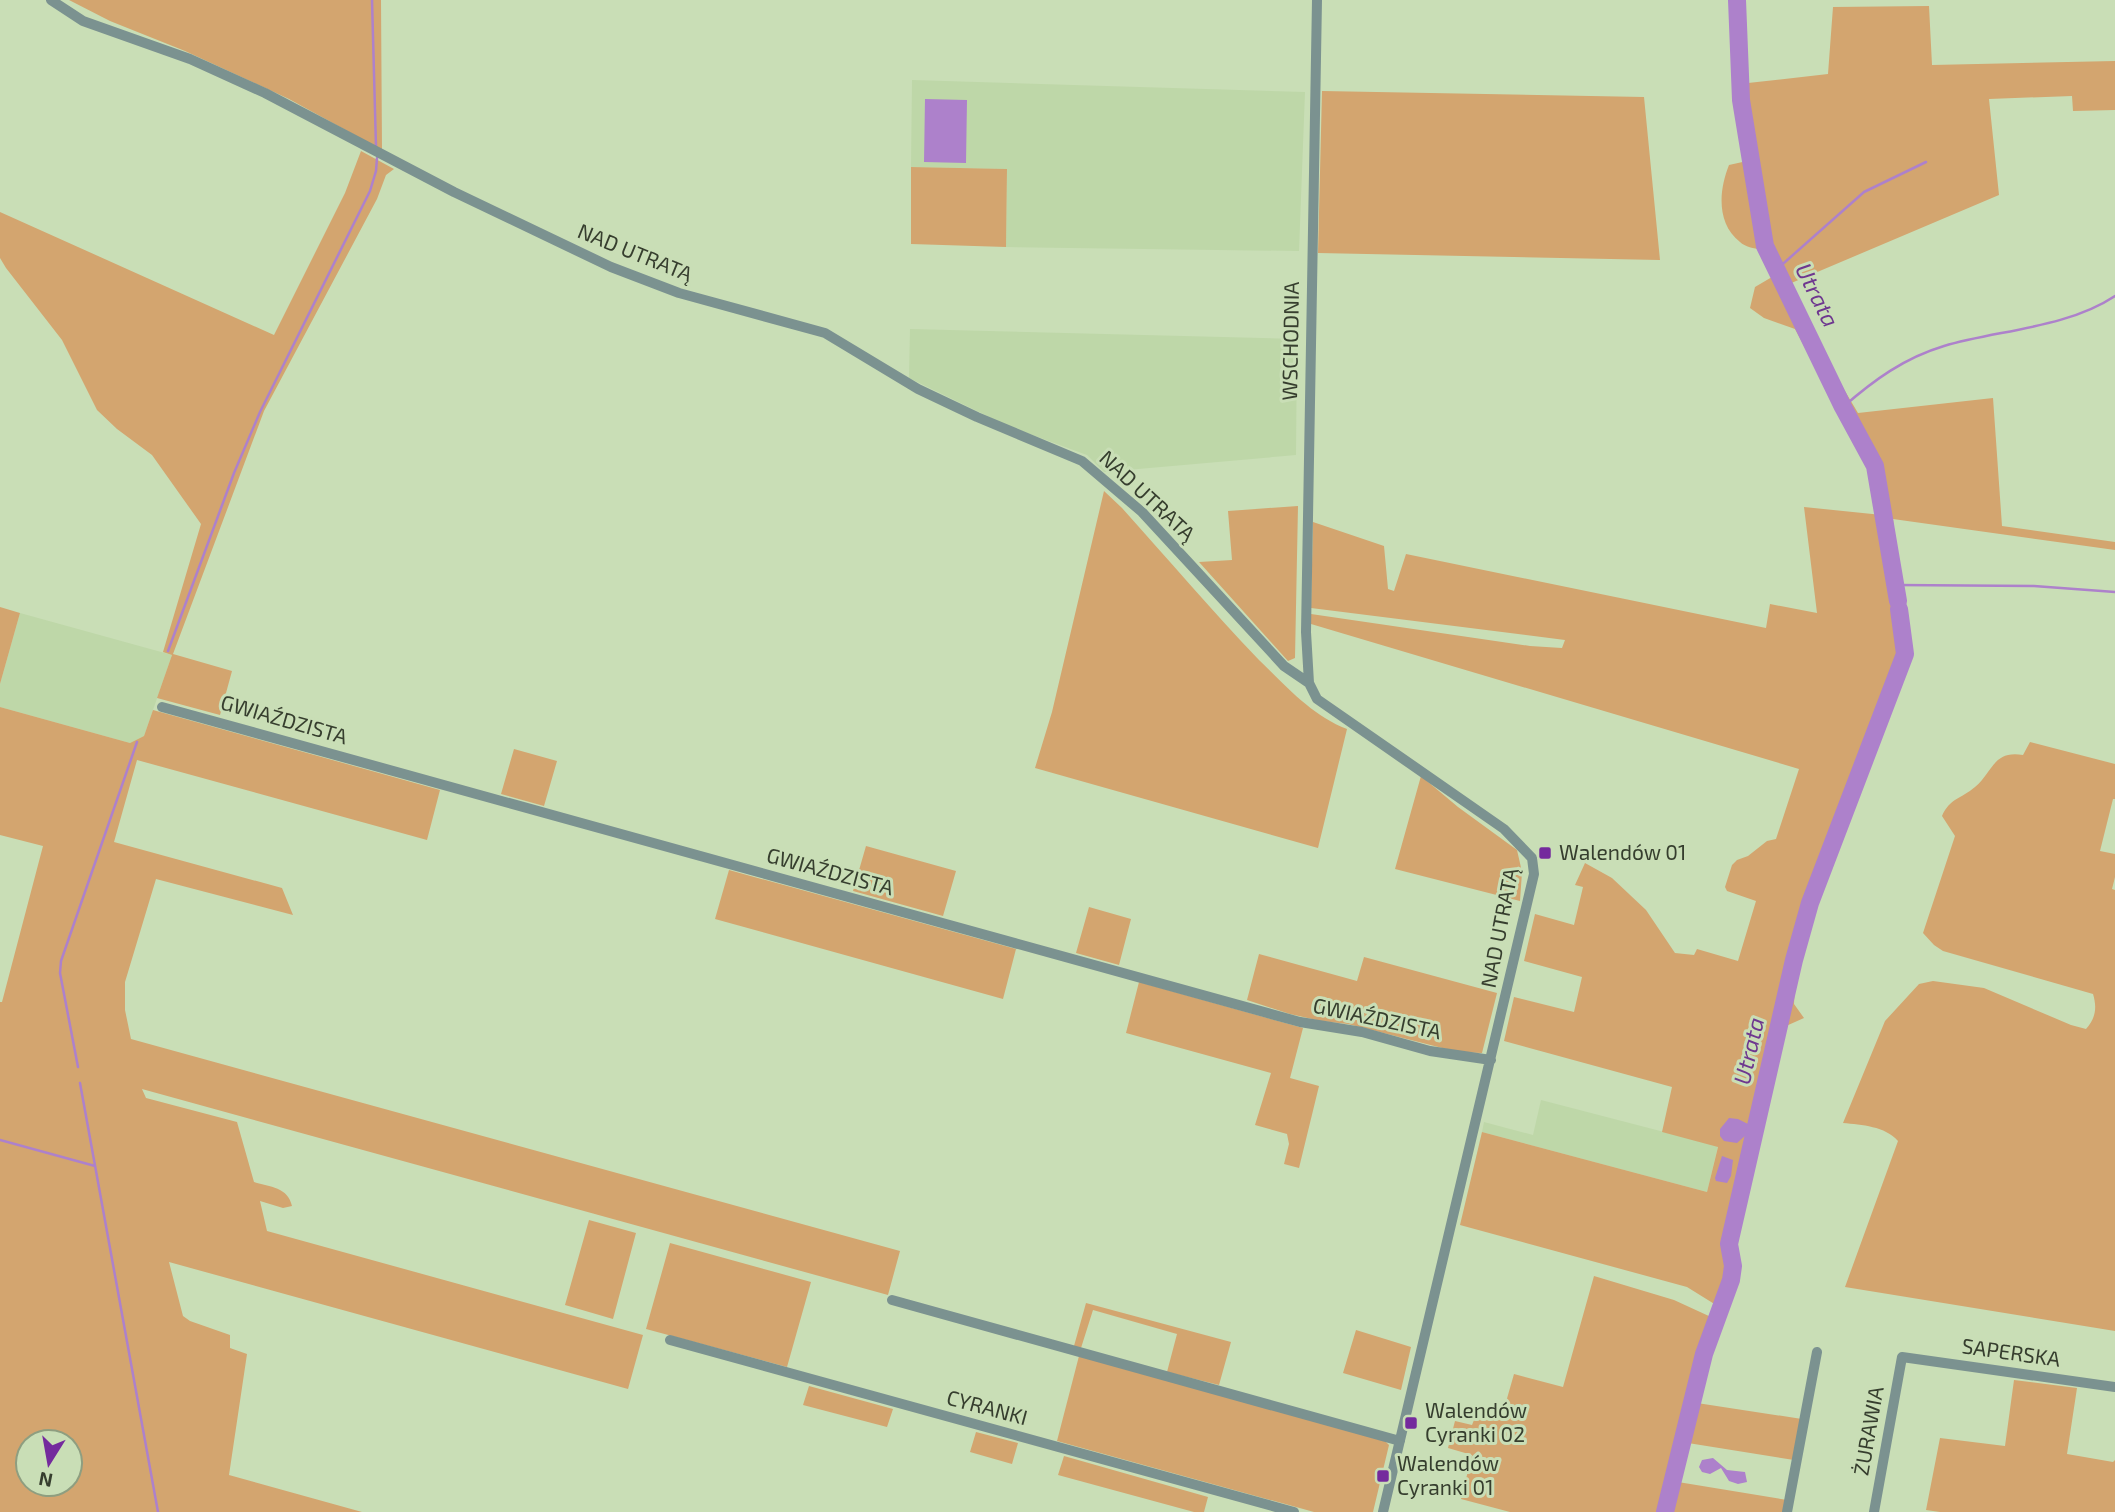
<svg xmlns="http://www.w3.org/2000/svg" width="2115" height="1512" font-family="'Exo 2',sans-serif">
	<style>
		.built { fill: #bed7a8 }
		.green { fill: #d3a56f; fill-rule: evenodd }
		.water { fill: #ad81cb }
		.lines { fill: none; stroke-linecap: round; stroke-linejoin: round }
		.stream { stroke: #ad81cb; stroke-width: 2.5 }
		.river { stroke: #ad81cb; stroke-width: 18 }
		.minor { stroke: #7b9290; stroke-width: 10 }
		.poi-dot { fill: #742a9d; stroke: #c9deb6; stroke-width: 2.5 }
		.labels { text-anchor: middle; stroke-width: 6; stroke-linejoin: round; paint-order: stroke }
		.street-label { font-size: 21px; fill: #363e2e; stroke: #c9deb6 }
		.poi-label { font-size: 21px; fill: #363e2e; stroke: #c9deb6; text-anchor: start }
		.water-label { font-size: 23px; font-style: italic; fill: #6e378f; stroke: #c9deb6 }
	</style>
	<rect width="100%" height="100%" fill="#c9deb6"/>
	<path class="built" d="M912,80L1305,92L1299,251L1006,247L1007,169L911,167Z
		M910,329L1297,339L1296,455L1104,472L1087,455L1008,426L909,378Z
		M20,613L172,655L144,736L130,743L0,707V684Z
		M1541,1100L1718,1146L1707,1192L1482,1132L1484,1122L1533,1135Z"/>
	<path class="green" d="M69,0H381L382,150L289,99L185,51L110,21Z
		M1734,0H1743L1748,83L1828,74L1833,7L1929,6L1932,65L2115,61V110L2073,111L2072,96L1989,99L1999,195L1789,284L1815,341L1858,413L1993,398L2002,526L2115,542V550L1893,519L1908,655L1815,904L1795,982L1794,1004L1804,1018L1786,1026L1735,1236L1738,1274L1720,1320L1697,1403L1802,1419L1794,1460L1688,1443L1678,1482L1787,1500L1785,1512H1510L1461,1499L1472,1455L1448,1448L1455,1421L1472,1425L1478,1410L1502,1416L1514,1374L1563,1387L1594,1276L1674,1300L1711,1317L1716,1305L1687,1287L1460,1225L1482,1132L1707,1192L1718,1147L1662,1132L1672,1087L1504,1041L1514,997L1574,1012L1582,977L1524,961L1535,914L1574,925L1583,887L1575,885L1585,863L1612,878L1646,910L1675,953L1694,955L1697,949L1738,961L1756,901L1727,891L1725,887L1732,865L1737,860L1748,856L1767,841L1776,839L1799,769L1311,624V614L1530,646L1562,648L1565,640L1311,608L1313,522L1384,546L1388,589L1394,591L1406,554L1766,628L1770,604L1817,613L1804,507L1882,515L1870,469L1795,329L1764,318L1750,308L1755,287L1772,277L1761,250C1754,248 1745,247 1740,242C1716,223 1719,190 1729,165L1747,161L1738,96Z
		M1322,91L1644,97L1660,260L1318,253Z
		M361,151L394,169L386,175L377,199L264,411L173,654L232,671L220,715L157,698L172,655L163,652L201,524L152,455L117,429L97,410L62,340L6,268L0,258V212L274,335L345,193Z
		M911,167L1007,169L1006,247L911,244Z
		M1104,491L1122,508C1168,559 1212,611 1259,660C1285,685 1312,716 1347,729L1318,848L1035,768L1052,712Z
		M1298,506L1295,658L1288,661L1199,562L1232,560L1228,511Z
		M0,607L20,613L0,684Z
		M0,707L130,743L144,736L153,710L440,790L427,840L137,760L114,842L282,888L293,915L156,879L125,982V1010L131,1039L900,1251L888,1295L142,1089L146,1098L237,1122L254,1182C270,1187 288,1187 292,1206L283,1208L260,1201L267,1231L643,1335L628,1389L169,1262L183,1316L190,1321L230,1335V1348L247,1354L229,1475L362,1512H0V1002H2L43,846L0,835ZM28,1442H70V1484H28Z
		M2030,742L2115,764V799H2113L2100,851L2115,854V877L2112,889L2115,890V1331L1845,1287L1898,1141C1885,1126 1862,1125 1843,1123L1885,1021L1919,984L1933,981L1984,988L2071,1025L2086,1029C2096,1018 2097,1007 2093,994L1943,951L1934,945L1923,933L1955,836L1942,816C1950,798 1961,799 1975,787C1993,772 1993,750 2023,755Z
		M514,749L557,761L544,806L501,794Z
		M1421,776L1458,807L1517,850L1522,872L1520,901L1395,869Z
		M866,846L956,871L943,916L853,891Z
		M729,870L1016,949L1003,999L715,919Z
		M1089,907L1131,919L1119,965L1076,953Z
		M1259,954L1357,981L1364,957L1497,993L1482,1053L1458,1052L1348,1024L1321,1021L1290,1014L1247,1000Z
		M1139,982L1303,1028L1290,1078L1319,1086L1299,1168L1284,1164L1289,1144L1287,1134L1255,1125L1271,1073L1126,1033Z
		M589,1220L636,1233L613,1319L565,1305Z
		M670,1243L811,1282L787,1367L646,1329Z
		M1086,1303L1231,1342L1219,1385L1167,1372L1177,1334L1093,1310L1081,1348L1074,1346Z
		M1356,1330L1411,1347L1401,1390L1343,1373Z
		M1079,1356L1385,1441L1389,1445L1373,1512H1314L1057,1441Z
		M2014,1380L2077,1388L2067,1454L2113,1462L2115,1460V1512H1940L1926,1510L1940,1438L2005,1446Z
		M809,1386L893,1409L887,1427L803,1405Z
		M976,1432L1018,1443L1012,1464L970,1452Z
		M1064,1456L1208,1497L1204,1512H1194L1058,1475Z"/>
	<path class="water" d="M925,99L967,100L966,163L924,162Z
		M1729,1118L1738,1119L1748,1124L1746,1135L1737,1143L1724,1141L1720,1136V1129Z
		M1722,1156L1733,1160L1731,1176L1727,1183L1716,1181L1715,1178Z
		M1713,1458L1727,1470L1745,1472L1747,1482L1738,1484L1729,1481L1721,1468L1710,1474L1702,1472L1699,1467L1702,1460Z"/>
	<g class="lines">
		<path class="stream" d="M372,0L376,147
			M1776,270L1864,192L1926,162
			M1843,407C1874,380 1904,358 1944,346C1998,330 2067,328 2115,296
			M1896,585L2034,586L2115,592
			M168,651L234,473L260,412L370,191L376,171L377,158
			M78,1067L60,973L61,961L137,742
			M80,1083L158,1512
			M0,1140L95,1166"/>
		<path class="river" d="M1737,0L1741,100L1765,246L1843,407L1875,466L1898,601
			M1665,1512L1704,1354L1731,1280L1733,1266L1729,1244L1794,960L1810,903L1905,654L1899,609"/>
		<path class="minor" d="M51,0L83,21L190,59L265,93L454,192L611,267L679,293L825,333L918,389L977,417L1082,461L1142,512L1284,666L1309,683L1317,699L1504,829L1532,858L1534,874L1383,1512
			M1309,683L1306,632L1317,0
			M162,707L1300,1022L1362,1032L1430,1051L1491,1060
			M892,1300L1400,1441
			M670,1340L1294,1512
			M1787,1512L1817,1352
			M1874,1512L1902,1357L2115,1387"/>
	</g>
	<g class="poi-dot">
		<rect x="1538" y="846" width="14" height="14" rx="3.5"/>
		<rect x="1404" y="1416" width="14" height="14" rx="3.5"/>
		<rect x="1376" y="1469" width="14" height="14" rx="3.5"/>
	</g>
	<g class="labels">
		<g class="street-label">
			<text transform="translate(635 253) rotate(22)" y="7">NAD UTRATĄ</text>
			<text transform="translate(1291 341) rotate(-89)" y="7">WSCHODNIA</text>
			<text transform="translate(1147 496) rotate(43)" y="7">NAD UTRATĄ</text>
			<text transform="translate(284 720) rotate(16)" y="7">GWIAŹDZISTA</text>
			<text transform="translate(830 872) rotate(15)" y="7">GWIAŹDZISTA</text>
			<text transform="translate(1500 928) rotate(-79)" y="7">NAD UTRATĄ</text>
			<text transform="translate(1377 1019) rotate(12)" y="7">GWIAŹDZISTA</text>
			<text transform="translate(2011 1353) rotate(8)" y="7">SAPERSKA</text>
			<text transform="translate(987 1408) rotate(15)" y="7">CYRANKI</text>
			<text transform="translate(1869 1431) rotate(-80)" y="7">ŻURAWIA</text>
		</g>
		<g class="poi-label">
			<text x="1559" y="860">Walendów 01</text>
			<text x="1425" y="1418">Walendów<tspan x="1425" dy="24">Cyranki 02</tspan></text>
			<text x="1397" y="1471">Walendów<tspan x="1397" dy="24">Cyranki 01</tspan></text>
		</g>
		<g class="water-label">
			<text transform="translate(1817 295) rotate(63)" y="8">Utrata</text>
			<text transform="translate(1749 1051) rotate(-77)" y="8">Utrata</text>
		</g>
	</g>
	<g transform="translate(49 1463) rotate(191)"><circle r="33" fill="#c9deb6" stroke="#8e9e80" stroke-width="2"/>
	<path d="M0-5L12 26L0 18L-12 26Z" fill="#742a9d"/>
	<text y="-10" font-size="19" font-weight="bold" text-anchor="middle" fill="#363e2e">N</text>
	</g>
</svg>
